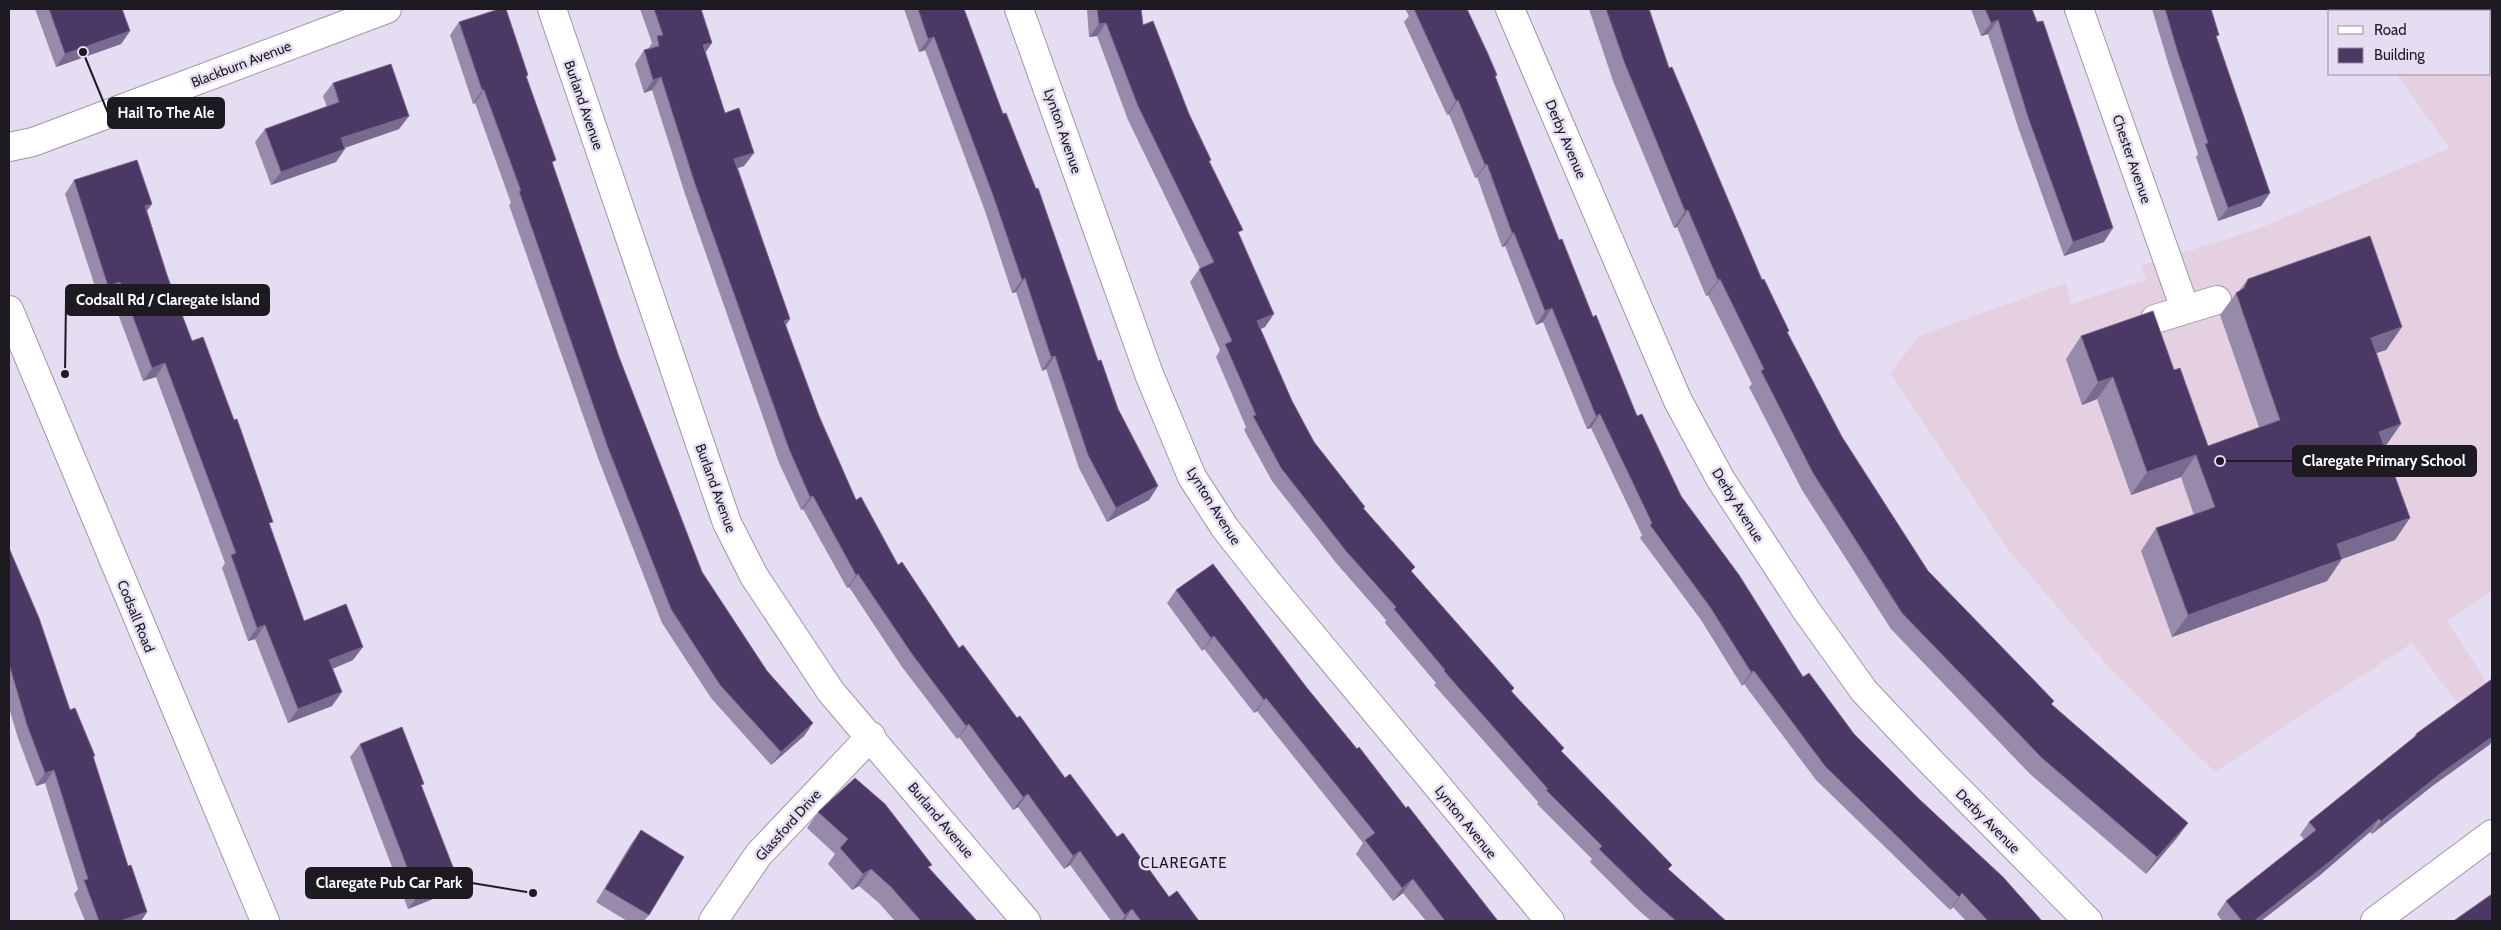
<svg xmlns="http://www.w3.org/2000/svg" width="2501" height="930" font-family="Cabin,sans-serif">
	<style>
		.education { fill: #e4d0e0 }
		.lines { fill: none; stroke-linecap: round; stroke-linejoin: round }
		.minor-casing { stroke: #9d95aa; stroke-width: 30 }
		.minor { stroke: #fff; stroke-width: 28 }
		.wall { fill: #988aab }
		.shaded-wall { fill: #796a8f }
		.building { fill: #4b3864; stroke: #796a8f }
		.labels { text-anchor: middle; stroke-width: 5; stroke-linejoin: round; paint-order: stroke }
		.street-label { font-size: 14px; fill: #1d1a22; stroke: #e5ddf2 }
		.neighbourhood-label { font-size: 15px; letter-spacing: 1px; fill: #1d1a22; stroke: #e5ddf2 }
		.leader { fill: none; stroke: #1d1a22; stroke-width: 2 }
		.callout-dot { fill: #1d1a22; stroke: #e5ddf2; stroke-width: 2 }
		.callout { fill: #1d1a22; stroke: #1d1a22; stroke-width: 2 }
		.callout-label { font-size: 15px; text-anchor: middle; font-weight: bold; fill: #fff }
	</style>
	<rect width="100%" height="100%" fill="#e5ddf2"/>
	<path class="education" d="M2348,9H2492V591L2447,621L2492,691V749L2412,643L2215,772L2112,671L2007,548L1890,373L1919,336L2066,283L2071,304L2146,280L2141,266L2255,230L2450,148L2396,74H2490V11H2350Z"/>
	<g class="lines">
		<defs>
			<path id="minor" d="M552,9L727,523L754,576L831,692L1026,921
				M1019,9L1149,374L1192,477L1225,528L1270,585L1550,921
				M1510,9L1678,401L1721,480L1806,610L1864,691L1934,765L2088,921
				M2079,9L2185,309
				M9,147L33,142L387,9
				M9,310L265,921
				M2155,319L2217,300
				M713,921L759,854L871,736
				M2375,921L2492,834"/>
		</defs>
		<use href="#minor" class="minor-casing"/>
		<use href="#minor" class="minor"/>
	</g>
	<path class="wall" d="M35,9H122L130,31L121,44L56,67Z
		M640,9H701L712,43L705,52L725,113L744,166L738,168L790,319L786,325L819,416L856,500L898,565L959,648L1065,778L1169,897L1199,921H1111L1070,865L1064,869L1018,807L1013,810L959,737L957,739L902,667L849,587L847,588L803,509L801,510L779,463L685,194L652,90L644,93L635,64L644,50L648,49L652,43Z
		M904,9H964L1003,114L1098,361L1118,409L1158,486L1149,500L1107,522L1079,468L1046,369L1042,371L1016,292L1012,293L985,211L925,50L919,52Z
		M1087,9H1141L1143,25L1189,114L1211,160L1209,162L1239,235L1265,327L1260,329L1292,401L1314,442L1365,507L1363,509L1412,572L1514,688L1512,692L1561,751L1672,865L1668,869L1726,921H1651L1635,907L1590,862L1592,859L1537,804L1538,802L1434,685L1436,683L1385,623L1386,620L1337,564L1272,481L1244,430L1246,427L1216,357L1220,350L1190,282L1200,268L1128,120L1097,36L1089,37Z
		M1405,9H1467L1497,75L1495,77L1559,240L1593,317L1637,416L1681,496L1803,677L1854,734L2042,921H1966L1953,907L1950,910L1816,780L1744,684L1742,686L1701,620L1640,538L1642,535L1591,428L1587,429L1543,322L1536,325L1505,246L1502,247L1477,177L1475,178L1449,114L1447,115L1404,22L1409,16Z
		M1589,9H1649L1669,68L1762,280L1788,333L1842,437L1928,571L2051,704L2188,823L2176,839L2146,874L2030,774L1891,629L1802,490L1749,387L1752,384L1708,295L1706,296L1677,227L1674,228L1613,81Z
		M1971,9H2032L2104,242L2064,256L2019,130L1988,34L1981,36Z
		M2152,9H2211L2217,38L2270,193L2261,206L2218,221L2196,157L2198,154L2169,66Z
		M459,22L528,75L526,78L553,165L619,357L702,572L767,671L813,723L804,736L771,765L711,698L662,623L598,458L509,205L511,203L475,103L473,104L450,35Z
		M333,83L409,116L399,129L345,148L336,162L271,185L255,142L265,129L327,107L323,96Z
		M74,180L152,204L147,211L168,278L192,341L270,526L304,621L353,660L332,669V706L288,723L255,639L248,641L222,568L225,563L156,377L143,381L111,295L99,299L65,194Z
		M2248,279L2386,350L2376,353L2385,447L2395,540L2342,559L2327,581L2172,637L2141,551L2156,528L2194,515L2181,477L2131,495L2097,399L2082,405L2066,359L2081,336L2174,370L2208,446L2259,427L2220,315L2236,293L2239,291Z
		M9,548L70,710L93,758L128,866L147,912L141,921H85L74,894L78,889L45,783L36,786L18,738L9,708Z
		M1176,590L1307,688L1406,808L1498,921H1426L1403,893L1393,901L1356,854L1363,843L1257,711L1254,713L1204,649L1202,651L1167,603Z
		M2492,679V741L2489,745L2431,787L2372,834L2370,832L2319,876L2261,921H2222L2217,914L2226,901L2304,839L2300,835L2309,822L2412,739L2416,734Z
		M360,744L422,787L458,880L448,893L408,909L350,757Z
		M818,812L929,868L977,921H895L879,903L859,886L852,890L828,864L835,854L807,828Z
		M641,830L649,915L644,921H627L596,902L631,844Z"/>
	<path class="shaded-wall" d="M1998,20L1988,34L1981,36L1991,23Z
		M1106,23L1097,36L1089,37L1099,24Z
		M130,31L121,44L56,67L65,54Z
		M934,37L925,50L919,52L928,39Z
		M712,43L703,56V45Z
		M661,77L652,90L644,93L653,80Z
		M482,90H484L475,103L473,104Z
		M1458,100L1449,114L1447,115L1456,101Z
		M409,116L399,129L332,152L341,138Z
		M345,149L336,162L271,185L281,172Z
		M754,153L744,166L725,172L734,159Z
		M1487,164L1477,177L1475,178L1485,165Z
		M2270,193L2261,206L2218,221L2228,208Z
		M152,204L142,217L145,206Z
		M1688,210L1677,227L1674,228L1685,211Z
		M2113,228L2104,242L2064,256L2073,242Z
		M1512,233H1514L1505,246L1502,247Z
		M1025,278L1016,292L1012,293L1022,280Z
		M1720,279L1708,295L1706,296L1718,280Z
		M120,282L111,295L99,299L108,286Z
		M1552,308L1543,322L1536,325L1545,311Z
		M1274,314L1265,327L1248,335L1257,321Z
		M790,319L781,332L784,321Z
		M2402,327L2386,350L2355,360L2371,338Z
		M1055,356L1046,369L1042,371L1051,357Z
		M165,363L156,377L143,381L152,368Z
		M2113,377L2097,399L2082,405L2098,382Z
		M1600,414L1591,428L1587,429L1596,416Z
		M2401,424L2385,447L2363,455L2379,432Z
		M2196,455L2181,477L2131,495L2147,472Z
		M1158,486L1149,500L1107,522L1116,508Z
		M813,496L803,509L801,510L810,497Z
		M2410,518L2395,540L2342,559L2327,581L2172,637L2188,615L2337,544Z
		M858,574L849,587L847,588L856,575Z
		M265,625L255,639L248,641L257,628Z
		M1214,636L1204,649L1202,651L1211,638Z
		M363,647L353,660L320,674L329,660Z
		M1754,671L1744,684L1742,686L1751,672Z
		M342,692L332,706L288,723L298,709Z
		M1266,698L1257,711L1254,713L1264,700Z
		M813,723L804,736L771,765L781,752Z
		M969,724L959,737L957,739L966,726Z
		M2492,735V741L2489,745L2431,787L2372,834L2381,821L2440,774Z
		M54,770L45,783L36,786L45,773Z
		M1028,794L1018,807L1013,810L1023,797Z
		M2379,819L2370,832L2319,876L2261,921H2254Z
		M2188,823L2176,839L2146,874L2157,857Z
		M1080,851L1070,865L1064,869L1073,856Z
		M871,869L859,886L852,890L863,874Z
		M1413,879L1403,893L1393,901L1402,888Z
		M458,880L448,893L408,909L418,896Z
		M1962,893L1953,907L1950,910L1959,897Z
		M1132,909L1124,921H1121L1125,915Z
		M147,912L141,921H120Z"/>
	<path class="building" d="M49,9H122L130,31L65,54Z
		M499,9H506L528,75L526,76L556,160L552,162L619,357L702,572L767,671L813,723L781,752L720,685L671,609L607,445L519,191H521L484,90H482L459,22Z
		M654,9H701L712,43L703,45L725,113L739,108L754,153L734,159L790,319L784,321L819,416L856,500L861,497L898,565L902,562L959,648L963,645L1017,718L1020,716L1065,778L1070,774L1117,837L1123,833L1169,897L1177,891L1199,921H1141L1132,909L1125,915L1080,851L1073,856L1028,794L1023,797L969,724L966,726L912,654L858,574L856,575L813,496L810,497L789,449L694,181L661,77L653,80L644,50L659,46L657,36L663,35Z
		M918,9H964L1003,114L1006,113L1036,189L1038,188L1098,361L1101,360L1118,409L1158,486L1116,508L1088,455L1055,356L1051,357L1025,278L1022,280L994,198L934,37L928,39Z
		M1097,9H1141L1143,25L1153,21L1189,114L1211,160L1209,161L1243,230L1238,232L1274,314L1257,321L1292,401L1314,442L1365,507L1363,508L1415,567L1411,571L1514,688L1511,691L1564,748L1561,751L1672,865L1668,869L1726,921H1676L1644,893L1599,849L1602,846L1546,790L1548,789L1444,671L1445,670L1394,609L1396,607L1346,551L1281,468L1253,416L1256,415L1225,344L1232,341L1199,269L1214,262L1138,106L1106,23L1099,24Z
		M1414,9H1467L1488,54L1497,75L1495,76L1559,240L1562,239L1593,317L1596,315L1637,416L1642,414L1681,496L1739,575L1803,677L1809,673L1854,734L1919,799L2003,877L2042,921H1988L1962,893L1959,897L1825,766L1754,671L1751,672L1710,607L1650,525L1652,523L1600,414L1596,416L1552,308L1545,311L1514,233H1512L1487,164L1485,165L1458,100L1456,101Z
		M1606,9H1649L1669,68L1672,67L1762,280L1764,279L1789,331L1787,332L1842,437L1928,571L2054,701L2051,704L2188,823L2157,857L2042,758L1902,613L1813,473L1761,371L1764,369L1720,279L1718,280L1688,210L1685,211L1625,64Z
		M1985,9H2032L2037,22L2043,21L2113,228L2073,242L2028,117L1998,20L1991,23Z
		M2165,9H2211L2219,35L2216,36L2270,193L2228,208L2205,144L2208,143L2178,53Z
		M391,64L409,116L341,138L345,149L281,172L265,129L339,102L333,83Z
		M137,160L152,204L145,206L168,278L192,341L203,337L234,420L237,419L273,522L269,523L304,621L346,604L363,647L329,660L342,692L298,709L265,625L257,628L231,555L236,553L165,363L152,368L120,282L108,286L74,180Z
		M2370,236L2402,327L2371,338L2401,424L2379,432L2410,518L2337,544L2342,559L2188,615L2156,528L2215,507L2196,455L2147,472L2113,377L2098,382L2081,336L2153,311L2174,370L2180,368L2208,446L2280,420L2236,293L2244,288L2248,279Z
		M9,548L39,618L70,710L75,708L95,756H93L128,866L131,865L147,912L120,921H99L84,880L88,879L54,770L45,773L27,725L9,664Z
		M1213,564L1307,688L1357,749L1359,747L1406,808L1408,806L1498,921H1445L1413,879L1402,888L1365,840L1375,833L1266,698L1264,700L1214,636L1211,638L1176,590Z
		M2492,679V737L2440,774L2381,821L2379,819L2328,863L2254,921H2242L2226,901L2316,830L2309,822L2417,735L2416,734Z
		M402,727L424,784L421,785L458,880L418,896L360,744Z
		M855,778L885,804L932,865L928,867L977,921H921L891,887L871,869L863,874L840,848L848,839L818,812Z
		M641,830L684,857L649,915L605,889Z
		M2492,894V921H2456L2455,920Z"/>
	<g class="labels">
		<g class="street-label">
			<text transform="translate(241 64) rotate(-21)" y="5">Blackburn Avenue</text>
			<text transform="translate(584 105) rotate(71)" y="5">Burland Avenue</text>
			<text transform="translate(1063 131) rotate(71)" y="5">Lynton Avenue</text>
			<text transform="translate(1566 139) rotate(67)" y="5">Derby Avenue</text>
			<text transform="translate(2132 159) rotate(71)" y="5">Chester Avenue</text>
			<text transform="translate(716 488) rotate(70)" y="5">Burland Avenue</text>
			<text transform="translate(1738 505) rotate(58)" y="5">Derby Avenue</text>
			<text transform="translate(1214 506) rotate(58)" y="5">Lynton Avenue</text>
			<text transform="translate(136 616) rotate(68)" y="5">Codsall Road</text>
			<text transform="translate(941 820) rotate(50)" y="5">Burland Avenue</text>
			<text transform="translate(1988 821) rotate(45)" y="5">Derby Avenue</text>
			<text transform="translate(1466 822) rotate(51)" y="5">Lynton Avenue</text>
			<text transform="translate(788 825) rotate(-48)" y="5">Glassford Drive</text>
		</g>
		<g class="neighbourhood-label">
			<text x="1184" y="868">CLAREGATE</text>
		</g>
	</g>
	<path class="leader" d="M83 52L108 113M65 374L66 300M2220 461L2293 461M533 893L472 883"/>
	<g class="callout-dot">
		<circle cx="83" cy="52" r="5"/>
		<circle cx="65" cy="374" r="5"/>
		<circle cx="2220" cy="461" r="5"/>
		<circle cx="533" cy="893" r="5"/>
	</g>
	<g class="callout">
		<rect x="108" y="98" width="116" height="30" rx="5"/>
		<rect x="66" y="285" width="203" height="30" rx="5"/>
		<rect x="2293" y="446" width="183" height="30" rx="5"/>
		<rect x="306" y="868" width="166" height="30" rx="5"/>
	</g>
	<g class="callout-label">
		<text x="166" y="118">Hail To The Ale</text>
		<text x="168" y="305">Codsall Rd / Claregate Island</text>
		<text x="2384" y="466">Claregate Primary School</text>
		<text x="389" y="888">Claregate Pub Car Park</text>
	</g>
	<rect width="2501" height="930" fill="none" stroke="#1d1a22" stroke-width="20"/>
	<rect x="2328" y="10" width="162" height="65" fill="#e5ddf2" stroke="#958f9f"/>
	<rect x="2338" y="26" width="25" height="8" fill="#ffffff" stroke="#958f9f"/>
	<text x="2374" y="35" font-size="15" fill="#1d1a22">Road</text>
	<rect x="2338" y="48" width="25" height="15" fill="#4b3864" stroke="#958f9f"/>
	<text x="2374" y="60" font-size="15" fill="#1d1a22">Building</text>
</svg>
